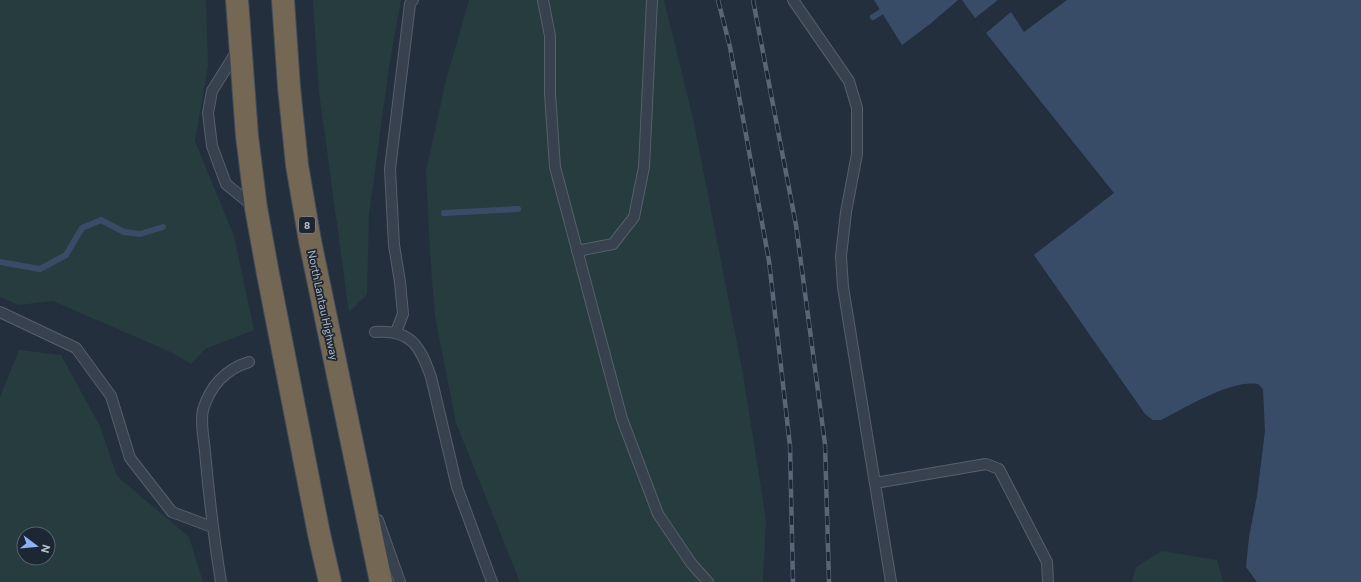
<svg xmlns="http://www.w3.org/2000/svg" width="1361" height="582" font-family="Commissioner,sans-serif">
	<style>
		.green { fill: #263c3f; fill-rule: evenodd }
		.water { fill: #394c67 }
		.pier { fill: #242f3e }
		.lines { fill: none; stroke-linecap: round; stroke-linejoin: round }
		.stream { stroke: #394c67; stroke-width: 6 }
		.lane-casing { stroke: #565f6c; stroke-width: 12 }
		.highway-casing { stroke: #434c59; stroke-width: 24 }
		.lane { stroke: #38414e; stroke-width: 10 }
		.highway { stroke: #746855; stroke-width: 22 }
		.rail-casing { stroke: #5a6575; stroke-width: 4.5 }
		.rail { stroke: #1d2633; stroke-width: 3; stroke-dasharray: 9; stroke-linecap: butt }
		.labels { text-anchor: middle; stroke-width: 3.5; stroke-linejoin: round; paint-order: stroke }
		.shield { fill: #1d2633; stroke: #878f9c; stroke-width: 1 }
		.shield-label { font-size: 10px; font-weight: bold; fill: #b4bcc9 }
		.street-label { font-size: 11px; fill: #b4bcc9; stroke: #1d2633 }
	</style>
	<rect width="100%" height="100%" fill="#242f3e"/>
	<path class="green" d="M0,0H206L208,66L195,141L234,236L254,330L205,349L191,364L173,353L53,301L19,305L0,297Z
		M313,0H401L389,67L369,215L367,294L349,312L319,92Z
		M469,0H664L694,123L743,374L766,520L763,582H520L456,423L435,316L430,254L426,172L446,80Z
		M19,350L61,355L100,426L117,476L189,537L203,582H0V397ZM24,534H48V558H24Z
		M1162,551L1217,560L1223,582H1132L1136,567Z"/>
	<path class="water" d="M874,0H958L930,24L902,45Z
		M962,0H1361V582H1257L1246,567L1249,537L1257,496L1265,431L1263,389L1258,384C1229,380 1188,407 1161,420H1153L1145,414L1034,255L1114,193L986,33Z"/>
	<path class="pier" d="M998,0H1067L1024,32L1011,12L986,33L975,18Z"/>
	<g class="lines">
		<path class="stream" d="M873,17L881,12
			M444,213L518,209
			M0,262L40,269L66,255L82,228L101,220L124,232L140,234L163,227"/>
		<defs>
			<path id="lane" d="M543,0L550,36V93L555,167L622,419L658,514L691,563L708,582
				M793,0L849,81L857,108V154L846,212L841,256L843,287L891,582
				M237,51L212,91L208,113L212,146L226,184L253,206
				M577,251L613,244L634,217L644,167L652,0
				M0,312L76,348L111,396L130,458L172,512L212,527
				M375,332C411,329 420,346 431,377L457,487L492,582
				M396,332L403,314L400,282L394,245L390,169L410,4L413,0
				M875,483L986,464L999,469L1047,562L1048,582
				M378,520L400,582
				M221,582C214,539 209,496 205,452C204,439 200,423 203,410C210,386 226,369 249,362"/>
			<path id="highway" d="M237,0L247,136L256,208L268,274L319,534L330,582
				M283,0L289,87L297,165L310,241L381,582"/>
		</defs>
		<use href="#lane" class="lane-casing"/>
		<use href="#highway" class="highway-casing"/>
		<use href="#lane" class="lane"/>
		<use href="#highway" class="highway"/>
		<defs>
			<path id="rail" d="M718,0L730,47L769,261L790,446L793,582
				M753,0L796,225L825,444L829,582"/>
		</defs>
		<use href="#rail" class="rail-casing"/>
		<use href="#rail" class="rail"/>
	</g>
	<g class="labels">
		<rect class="shield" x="299" y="217" width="16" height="16" rx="3"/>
		<g class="shield-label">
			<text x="307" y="229">8</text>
		</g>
		<g class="street-label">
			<text transform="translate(323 305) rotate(78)" y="4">North Lantau Highway</text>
		</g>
	</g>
	<g transform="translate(36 546) rotate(106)"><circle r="19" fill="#1d2633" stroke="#59626f"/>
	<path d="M0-3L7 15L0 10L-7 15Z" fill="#8ab4f8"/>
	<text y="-6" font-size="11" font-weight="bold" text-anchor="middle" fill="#b4bcc9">N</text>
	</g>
</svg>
